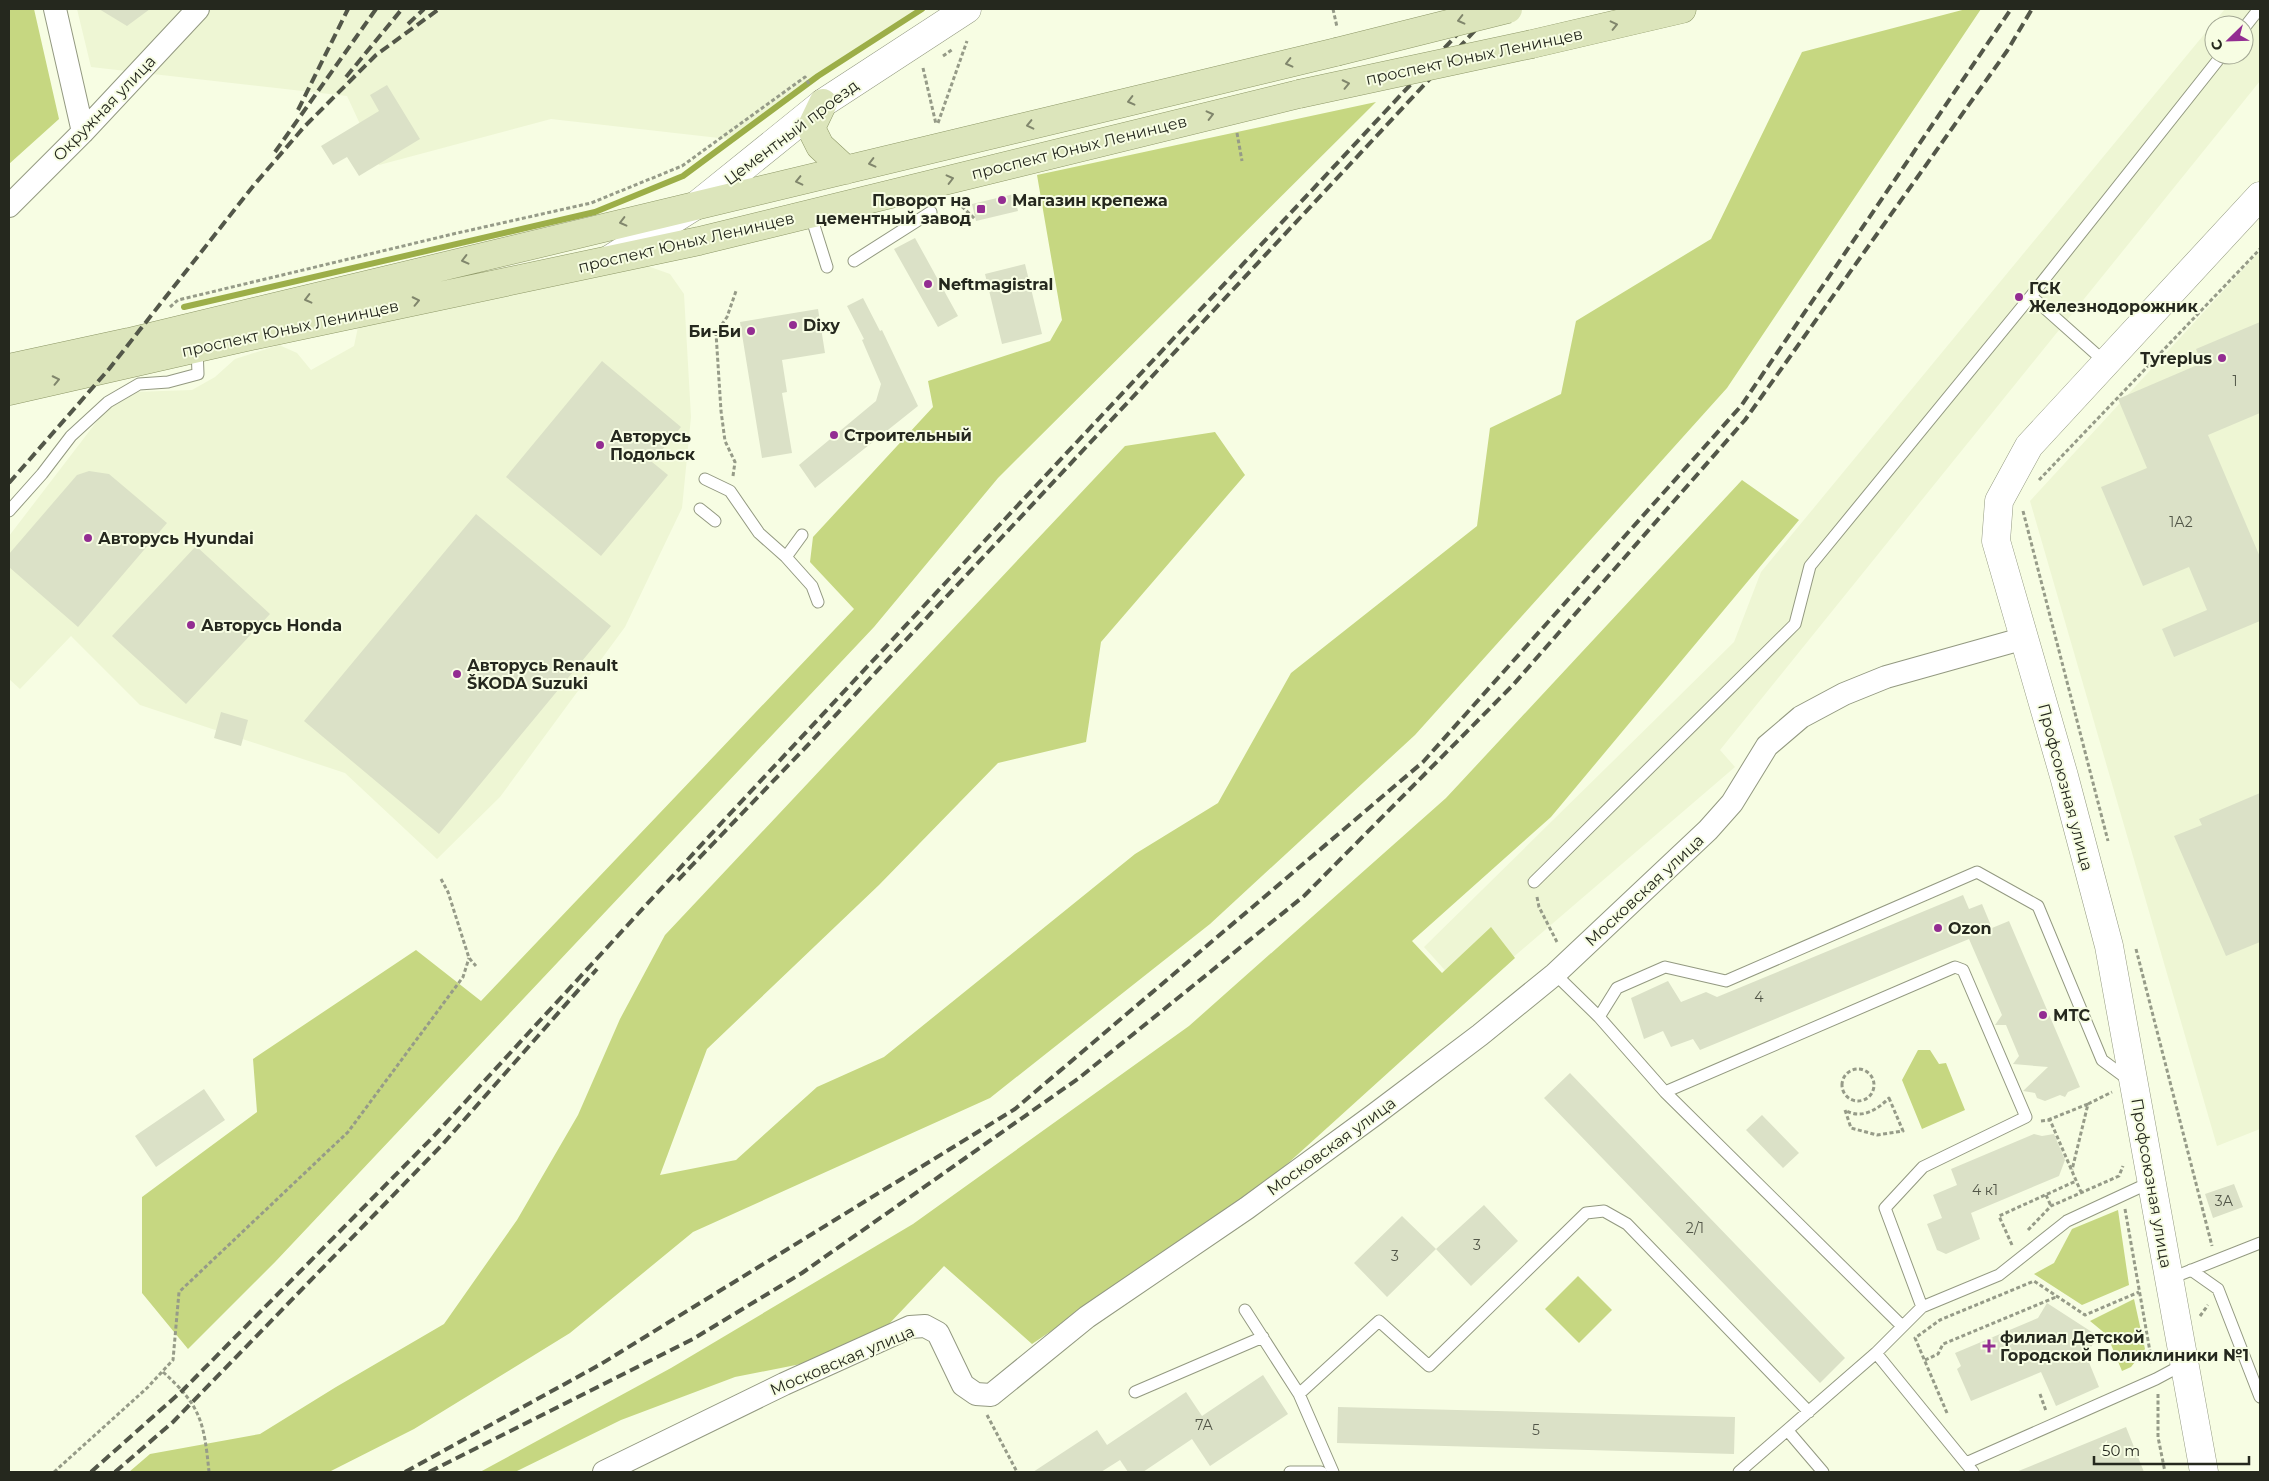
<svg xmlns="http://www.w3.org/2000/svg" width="2269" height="1481" font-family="Montserrat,sans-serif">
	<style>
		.built { fill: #eef6d4; fill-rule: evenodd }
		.green { fill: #c6d781 }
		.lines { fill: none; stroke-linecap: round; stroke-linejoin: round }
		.stream { stroke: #9cae48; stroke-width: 6 }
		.building { fill: #dbe1c7 }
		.service-casing { stroke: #939981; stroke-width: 13 }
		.minor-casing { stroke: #939981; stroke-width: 24 }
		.tertiary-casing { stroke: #939981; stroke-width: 29 }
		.secondary-casing { stroke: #939981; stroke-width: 29 }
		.primary-casing { stroke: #8d9767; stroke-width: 29 }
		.path { stroke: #969b88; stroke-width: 3; stroke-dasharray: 4 2.5; stroke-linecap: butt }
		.service { stroke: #fff; stroke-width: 11 }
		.minor { stroke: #fff; stroke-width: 22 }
		.tertiary { stroke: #fff; stroke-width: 28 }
		.secondary { stroke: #fff; stroke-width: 28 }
		.primary { stroke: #dce5bb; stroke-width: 28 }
		.rail { stroke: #535749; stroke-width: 4; stroke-dasharray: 10 5; stroke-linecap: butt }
		.primary-bridge-casing { stroke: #8d9767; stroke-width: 29; stroke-linecap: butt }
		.primary-bridge { stroke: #dce5bb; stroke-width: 28 }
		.oneway { stroke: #80866c }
		.poi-dot { fill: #932d92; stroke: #f7fde3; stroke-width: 2 }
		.labels { text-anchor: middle; stroke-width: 4; stroke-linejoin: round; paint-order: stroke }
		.number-label { font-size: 14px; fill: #525648 }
		.street-label { font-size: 16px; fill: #25281e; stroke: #f7fde3 }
		.poi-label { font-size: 16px; font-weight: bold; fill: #25281e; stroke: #f7fde3; text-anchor: start }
	</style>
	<rect width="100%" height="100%" fill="#f7fde3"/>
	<path class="built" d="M77,9H924L728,139L551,119L379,165L347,96L91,67Z
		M2225,9H2260V81L1720,750L1735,767L1468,996L1424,947L1734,642L1761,572ZM2214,25H2244V55H2214Z
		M2260,251V1129L2217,1146L2030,501Z
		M642,264L670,274L684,294L691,417L682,508L625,627L500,797L437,859L345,773L140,705L71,636L20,689L9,679V536L104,412L133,392L192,390L215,377L235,359L279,345L297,353L311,370L354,346L358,327Z"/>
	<path class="green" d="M9,9H34L59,119L9,164Z
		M1966,9H1981L1727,388L1415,735L1210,924L990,1098L693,1232L570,1333L414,1429L329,1472H129L150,1454L260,1434L336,1387L444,1324L517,1220L578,1115L620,1019L665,935L1125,446L1215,432L1245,475L1101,642L1086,742L998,763L879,885L707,1049L660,1175L736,1160L817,1087L884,1057L1135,854L1218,803L1291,673L1477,526L1490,428L1561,394L1576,321L1711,239L1802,52Z
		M1376,102L998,478L874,627L276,1261L188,1349L142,1293V1197L257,1112L253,1059L416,950L481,1001L854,609L810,562L813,537L933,407L928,381L1050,341L1062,320L1037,175Z
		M1742,480L1799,520L1551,817L1412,941L1442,973L1491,927L1515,958L1255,1193L1032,1344L944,1266L888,1325L821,1360L735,1377L621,1420L515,1472H480L671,1368L913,1224L1189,1026L1446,798Z
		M1918,1050H1930L1939,1064L1946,1063L1965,1110L1922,1129L1902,1080Z
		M2118,1210L2129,1285L2082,1305L2034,1274L2054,1263L2072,1229Z
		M1578,1276L1612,1310L1579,1343L1545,1309Z
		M2134,1299L2145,1349L2131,1367L2122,1371L2107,1335L2090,1321Z"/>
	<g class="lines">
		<path class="stream" d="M184,307L595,212L683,176L818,76L922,9"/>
	</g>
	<path class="building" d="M99,9H150L127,26Z
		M387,85L420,139L359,176L347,157L333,165L321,146L379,111L370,95Z
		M1014,194L1018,211L976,221L972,204Z
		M915,238L958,316L938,327L894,249Z
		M1025,264L1042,334L1002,344L985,274Z
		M863,298L880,331L882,330L918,406L815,488L799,465L876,401L881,384L862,340L864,339L847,306Z
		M818,309L825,353L782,360L787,392L782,393L792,453L762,458L740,322Z
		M2260,322V413L2208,435L2260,557V621L2174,657L2162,629L2207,610L2189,567L2143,586L2101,487L2147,468L2118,399L2202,363L2196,349Z
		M602,361L681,427L652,462L668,475L601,556L506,477Z
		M89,471L109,474L167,523L78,627L9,567V554L77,475Z
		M476,514L611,626L439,834L304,721Z
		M196,546L270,614L186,704L112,636Z
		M221,712L248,720L241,746L214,738Z
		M2260,793V942L2226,956L2174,836L2202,825L2199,819Z
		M1963,895L1969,909L1982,904L1992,928L2009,921L2080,1087L2068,1092L2065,1097L2060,1095L2045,1101L2037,1098L2035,1093L2023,1091L2048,1067L2013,1064L2019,1056L2006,1025H1995L2002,1015L1969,939L1700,1050L1693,1039L1671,1047L1663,1031L1644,1039L1631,998L1668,981L1681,1002L1706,992L1717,997Z
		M1570,1073L1845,1358L1820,1383L1544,1098Z
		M204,1089L225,1120L156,1167L135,1136Z
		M1762,1115L1799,1153L1783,1168L1746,1130Z
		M2034,1134L2042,1136L2054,1134L2065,1160L2059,1176L1971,1213L1980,1239L1946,1254L1937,1250L1927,1224L1942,1218L1933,1195L1957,1185L1951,1169Z
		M2234,1184L2243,1207L2213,1218L2205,1194Z
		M1484,1205L1518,1241L1471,1286L1436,1249Z
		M1402,1216L1436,1249L1387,1297L1354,1263Z
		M2047,1303L2098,1336L2086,1355L2099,1387L2056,1406L2041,1372L1971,1401L1957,1369L1961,1366L1955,1353L2038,1318Z
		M1263,1375L1288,1414L1210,1466L1192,1439L1143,1472H1128L1120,1460L1101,1472H1033L1097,1430L1107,1445L1186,1392L1202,1416Z
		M1338,1407L1735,1417L1734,1454L1337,1443Z
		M2126,1427L2144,1472H2016Z"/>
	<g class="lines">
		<defs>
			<path id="service" d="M2244,28L2259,9
				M810,213L827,267
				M854,261L931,212
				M2031,296L2105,362
				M705,479L730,491L759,533L786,557L812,586L818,602
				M700,509L715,521
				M9,511L42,474L71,436L108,402L139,384L168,382L198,374L197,348
				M786,557L802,535
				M1534,882L1795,624L1810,566L2031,296L2222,55
				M1555,974L1599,1017
				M1665,1092L1902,1326
				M2191,1270L2218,1289L2260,1397
				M2169,1279L2260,1243
				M1922,1307L1885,1208L1923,1167L2026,1117L1963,970L1955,967L1665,1092L1599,1017L1617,988L1665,967L1726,981L1977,872L2038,906L2102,1060L2129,1080
				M1245,1310L1299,1394L1379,1321L1429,1366L1586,1213L1604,1211L1627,1224L1809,1412
				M1876,1353L1973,1472
				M1135,1392L1263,1337
				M1299,1394L1333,1472
				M1788,1431L1823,1472
				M1966,1463L2156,1379L2184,1364
				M1290,1472H1321
				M1739,1472L1876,1353L1922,1307L1999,1275L2067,1221L2151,1182"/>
			<path id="minor" d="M55,9L83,132
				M9,206L83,132L198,9
				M604,1472L784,1384L910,1327L925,1326L938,1333L963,1385L976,1394L991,1395L1087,1317L1247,1208L1374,1115L1480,1035L1555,974L1708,830L1732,803L1767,746L1801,717L1844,694L1886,677L2025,638"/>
			<path id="tertiary" d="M610,259L698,204L823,103L967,9"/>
			<path id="secondary" d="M2204,1472L2109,946L2064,776L1996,541L1999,501L2029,446L2260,196"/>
			<path id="primary" d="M1532,44L1682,9
				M823,103L811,128L820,146L846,170
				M9,368L129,342L1336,52
				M9,391L237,339L699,241L1299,94"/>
		</defs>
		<use href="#service" class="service-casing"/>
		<use href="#minor" class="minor-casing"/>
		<use href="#tertiary" class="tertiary-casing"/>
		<use href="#secondary" class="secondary-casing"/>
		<use href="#primary" class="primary-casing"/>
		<path class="path" d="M1333,9L1337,27
			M943,56L953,49
			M923,68L936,124
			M938,123L967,41
			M1237,133L1242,161
			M957,202L975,219
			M170,307L178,300L453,234L591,203L682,166L805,77L809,84
			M733,476L735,462L725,441L721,411L716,333L727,317L736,291
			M2039,480L2260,249
			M2023,511L2108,841
			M441,879L448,892L469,958L476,966
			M1537,897L1539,907L1558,944
			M2136,949L2212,1246
			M1842 1085a16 16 0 1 1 32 0a16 16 0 1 1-32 0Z
			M1889,1098L1903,1131L1877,1135L1851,1128L1845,1110C1861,1120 1877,1110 1889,1098Z
			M2088,1104L2112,1092
			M2048,1120L2088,1104L2072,1170
			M2041,1121L2050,1120L2081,1192
			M2046,1195L2051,1206
			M2125,1209L2152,1363
			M2028,1230L2051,1206L2119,1176L2123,1166
			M2012,1245L1999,1216L2076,1181
			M2200,1316L2208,1305
			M1925,1360L1938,1354L1943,1344L2056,1297
			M163,1372C201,1406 204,1422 209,1472
			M2040,1394L2046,1411
			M2158,1394V1437L2165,1472
			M1947,1413L1915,1338L1940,1320L2034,1281L2085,1315L2139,1292
			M987,1415L1017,1472
			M54,1472L147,1388L173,1360L179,1292L348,1132L463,977L469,958"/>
		<use href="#service" class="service"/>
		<use href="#minor" class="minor"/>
		<use href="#tertiary" class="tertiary"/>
		<use href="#secondary" class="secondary"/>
		<use href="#primary" class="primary"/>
		<path class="rail" d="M408,24L424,9
			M346,77L402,9
			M298,110L348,9
			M275,152L376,9
			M9,483L109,369L254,185L304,127L376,55L439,9
			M678,880L806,747L1495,9
			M91,1472L183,1390L432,1138L726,818L1481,9
			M115,1472L173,1422L442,1145L597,969
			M405,1472L601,1364L1015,1109L1423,762L1741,406L2011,9
			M429,1472L693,1339L802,1273L1079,1078L1304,896L1513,685L1745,420L2007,51L2032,9"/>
		<defs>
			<path id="primary-bridge" d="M1336,52L1508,9
				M1299,94L1532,44"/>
		</defs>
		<use href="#primary-bridge" class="primary-bridge-casing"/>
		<use href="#primary-bridge" class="primary-bridge"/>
	</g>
	<defs><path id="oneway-chevron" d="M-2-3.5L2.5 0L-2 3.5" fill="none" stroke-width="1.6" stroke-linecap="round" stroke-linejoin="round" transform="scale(1.25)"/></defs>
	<g class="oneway">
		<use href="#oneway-chevron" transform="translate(1461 20) rotate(166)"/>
		<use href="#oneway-chevron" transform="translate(1614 25) rotate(-13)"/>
		<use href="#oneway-chevron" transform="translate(1289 63) rotate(166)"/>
		<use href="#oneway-chevron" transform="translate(1346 84) rotate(-12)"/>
		<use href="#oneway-chevron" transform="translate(1131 101) rotate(166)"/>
		<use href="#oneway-chevron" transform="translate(1210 115) rotate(-14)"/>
		<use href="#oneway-chevron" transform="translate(1030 125) rotate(167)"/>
		<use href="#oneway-chevron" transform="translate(872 163) rotate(166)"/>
		<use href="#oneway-chevron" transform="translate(950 179) rotate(-14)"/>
		<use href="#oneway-chevron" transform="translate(799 181) rotate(167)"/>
		<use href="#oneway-chevron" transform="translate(623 222) rotate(166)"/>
		<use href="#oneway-chevron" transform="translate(465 260) rotate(166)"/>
		<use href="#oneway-chevron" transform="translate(308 299) rotate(166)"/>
		<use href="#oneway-chevron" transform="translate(416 301) rotate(-12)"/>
		<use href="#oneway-chevron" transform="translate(56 380) rotate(-12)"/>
	</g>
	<g class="poi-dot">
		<circle cx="1002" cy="200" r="5"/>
		<rect x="976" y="204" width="10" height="10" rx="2.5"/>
		<circle cx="928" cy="284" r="5"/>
		<circle cx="2019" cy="297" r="5"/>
		<circle cx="793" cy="325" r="5"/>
		<circle cx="751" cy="331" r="5"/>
		<circle cx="2222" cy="358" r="5"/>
		<circle cx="834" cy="435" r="5"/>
		<circle cx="600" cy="445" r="5"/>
		<circle cx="88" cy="538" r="5"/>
		<circle cx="191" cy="625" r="5"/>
		<circle cx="457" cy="674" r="5"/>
		<circle cx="1938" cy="928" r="5"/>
		<circle cx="2043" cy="1015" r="5"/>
		<path d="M1986.5 1338.5h5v5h5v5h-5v5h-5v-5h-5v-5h5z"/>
	</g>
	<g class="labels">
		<g class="number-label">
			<text x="2235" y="386">1</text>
			<text x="2181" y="527">1А2</text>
			<text x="1759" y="1002">4</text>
			<text x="1985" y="1195">4 к1</text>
			<text x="2224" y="1206">3А</text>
			<text x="1695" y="1233">2/1</text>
			<text x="1477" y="1250">3</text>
			<text x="1395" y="1261">3</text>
			<text x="1204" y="1430">7А</text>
			<text x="1536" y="1435">5</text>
		</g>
		<g class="street-label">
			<text transform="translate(1474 56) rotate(-12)" y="6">проспект Юных Ленинцев</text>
			<text transform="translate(104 108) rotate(-46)" y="6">Окружная улица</text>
			<text transform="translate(791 132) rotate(-37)" y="6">Цементный проезд</text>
			<text transform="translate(1079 147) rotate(-14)" y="6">проспект Юных Ленинцев</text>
			<text transform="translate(686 242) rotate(-13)" y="6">проспект Юных Ленинцев</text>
			<text transform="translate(290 328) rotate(-12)" y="6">проспект Юных Ленинцев</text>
			<text transform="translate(2066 787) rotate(75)" y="6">Профсоюзная улица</text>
			<text transform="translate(1644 890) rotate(-43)" y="6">Московская улица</text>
			<text transform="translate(1331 1146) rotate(-36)" y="6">Московская улица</text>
			<text transform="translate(2152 1183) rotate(80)" y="6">Профсоюзная улица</text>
			<text transform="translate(842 1360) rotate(-23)" y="6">Московская улица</text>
		</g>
		<g class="poi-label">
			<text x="971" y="206" text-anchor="end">Поворот на<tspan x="971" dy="18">цементный завод</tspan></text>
			<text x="1012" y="206">Магазин крепежа</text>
			<text x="938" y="290">Neftmagistral</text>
			<text x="2029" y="294">ГСК<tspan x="2029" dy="18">Железнодорожник</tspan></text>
			<text x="803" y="331">Dixy</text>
			<text x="741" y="337" text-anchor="end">Би-Би</text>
			<text x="2212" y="364" text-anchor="end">Tyreplus</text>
			<text x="844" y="441">Строительный</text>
			<text x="610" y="442">Авторусь<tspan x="610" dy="18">Подольск</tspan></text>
			<text x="98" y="544">Авторусь Hyundai</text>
			<text x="201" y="631">Авторусь Honda</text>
			<text x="467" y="671">Авторусь Renault<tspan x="467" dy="18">ŠKODA Suzuki</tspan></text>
			<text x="1948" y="934">Ozon</text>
			<text x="2053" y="1021">МТС</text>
			<text x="2000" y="1343">филиал Детской<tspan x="2000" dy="18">Городской Поликлиники №1</tspan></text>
		</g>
	</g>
	<rect width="2269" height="1481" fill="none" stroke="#25281e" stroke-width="20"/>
	<g transform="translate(2229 40) rotate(247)"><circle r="24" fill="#f7fde3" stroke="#a3a894"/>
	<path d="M0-4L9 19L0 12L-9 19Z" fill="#932d92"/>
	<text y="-8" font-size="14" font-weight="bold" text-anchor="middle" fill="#25281e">С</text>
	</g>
	<path d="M2094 1456v8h155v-8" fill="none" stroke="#25281e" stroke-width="2.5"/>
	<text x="2102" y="1456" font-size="15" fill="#25281e" stroke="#f7fde3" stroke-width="4" paint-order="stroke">50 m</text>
</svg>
